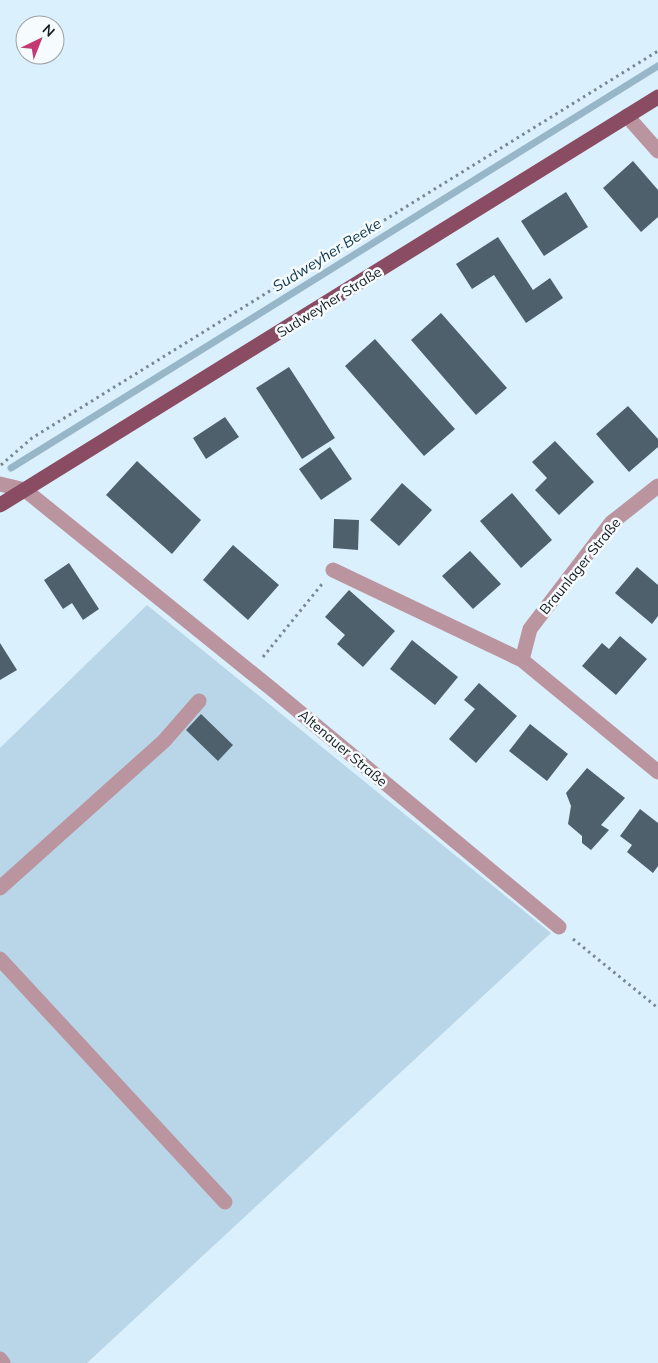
<svg xmlns="http://www.w3.org/2000/svg" width="658" height="1363" font-family="Mulish,sans-serif">
	<style>
		.green { fill: #b8d6e8 }
		.lines { fill: none; stroke-linecap: round; stroke-linejoin: round }
		.stream { stroke: #97b6c8; stroke-width: 7 }
		.building { fill: #4e606b }
		.path { stroke: #798790; stroke-width: 3; stroke-dasharray: 2.5 4; stroke-linecap: butt }
		.minor { stroke: #ba95a0; stroke-width: 15 }
		.major { stroke: #8a4c62; stroke-width: 15 }
		.labels { text-anchor: middle; stroke-width: 5; stroke-linejoin: round; paint-order: stroke }
		.street-label { font-size: 14px; fill: #161d22; stroke: #f6fbfd }
		.water-label { font-size: 15px; font-style: italic; fill: #0d374c; stroke: #f6fbfd }
	</style>
	<rect width="100%" height="100%" fill="#dbf0fd"/>
	<path class="green" d="M147,605L551,933L87,1363H0V748Z"/>
	<g class="lines">
		<path class="stream" d="M11,468L658,66"/>
	</g>
	<path class="building" d="M633,161L658,190V217L641,232L603,188Z
		M566,192L588,227L544,256L521,221Z
		M498,237L533,290L550,278L563,298L526,323L494,275L472,289L456,264Z
		M441,313L507,388L476,415L411,340Z
		M375,339L455,429L424,456L345,366Z
		M289,367L335,438L302,459L256,388Z
		M628,406L658,439V447L629,472L596,434Z
		M225,417L239,437L206,459L193,438Z
		M555,441L594,482L559,515L535,490L547,478L532,462Z
		M330,447L352,479L321,500L299,469Z
		M137,461L201,520L172,554L106,495Z
		M402,483L432,510L399,546L370,520Z
		M512,493L552,540L521,568L480,521Z
		M334,519L359,520L358,550L333,548Z
		M233,545L279,585L248,620L203,580Z
		M470,551L501,584L473,609L442,576Z
		M69,563L99,609L83,620L72,603L63,609L44,580Z
		M637,567L658,585V616L652,624L615,593Z
		M349,590L395,631L363,667L337,644L345,635L325,617Z
		M620,636L647,659L616,695L582,666L602,643L609,649Z
		M412,640L458,677L435,705L390,669Z
		M0,643L17,670L0,680Z
		M479,683L517,716L476,763L449,739L475,709L464,700Z
		M201,714L233,745L218,761L186,730Z
		M530,724L568,754L547,781L509,751Z
		M587,768L625,798L601,825L609,830L591,850L582,843V836L568,824L571,806L566,793Z
		M640,809L658,823V866L653,873L627,852L632,845L620,836Z"/>
	<g class="lines">
		<path class="path" d="M1,465L32,438L658,51
			M263,657L322,584
			M573,939L658,1008"/>
		<path class="minor" d="M627,116L658,151
			M0,484L25,490L273,690L559,927
			M658,486L611,523L530,629L522,660L658,772
			M333,570L522,660
			M0,888L164,741L199,701
			M0,959L225,1202
			M0,1359L3,1363"/>
		<path class="major" d="M0,505L658,97"/>
	</g>
	<g class="labels">
		<g class="street-label">
			<text transform="translate(329 302) rotate(-32)" y="5">Sudweyher Straße</text>
			<text transform="translate(580 566) rotate(-51)" y="5">Braunlager Straße</text>
			<text transform="translate(343 748) rotate(40)" y="5">Altenauer Straße</text>
		</g>
		<g class="water-label">
			<text transform="translate(327 255) rotate(-32)" y="5">Sudweyher Beeke</text>
		</g>
	</g>
	<g transform="translate(40 40) rotate(43)"><circle r="24" fill="#f6fbfd" stroke="#9ca2a5"/>
	<path d="M0-4L9 19L0 12L-9 19Z" fill="#c33a75"/>
	<text y="-8" font-size="14" font-weight="bold" text-anchor="middle" fill="#161d22">N</text>
	</g>
</svg>
